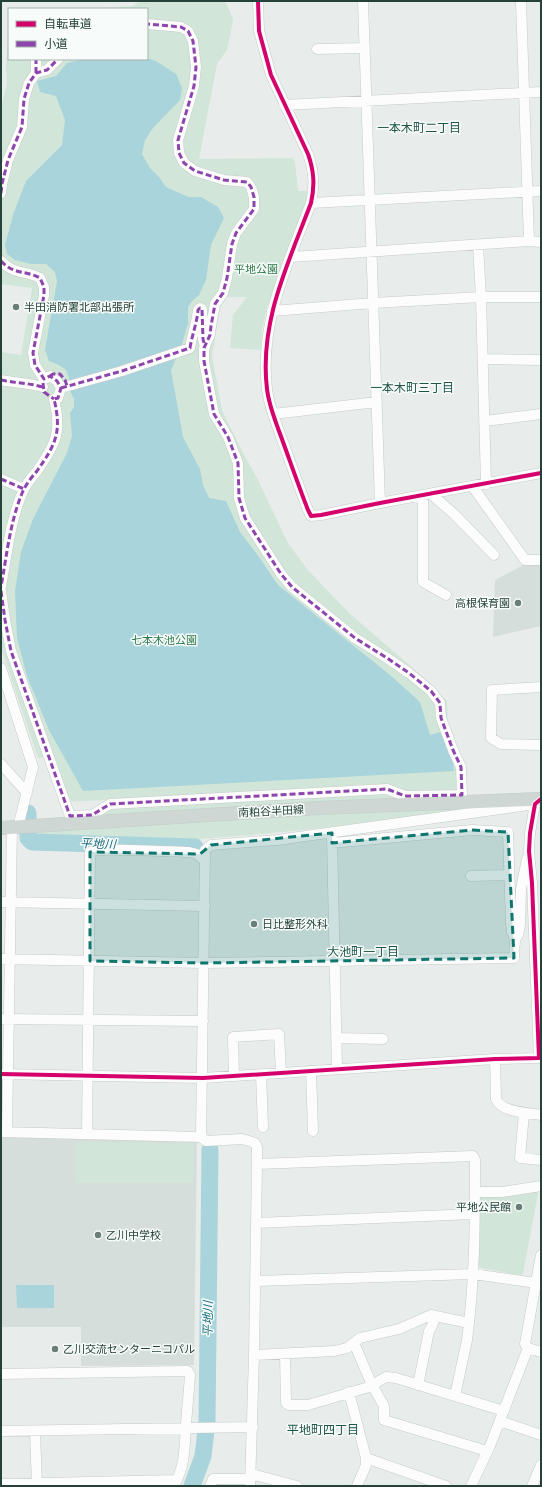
<svg xmlns="http://www.w3.org/2000/svg" width="542" height="1487" font-family="'Titillium Web','Noto Sans JP',sans-serif">
	<style>
		.built { fill: #d6dedb }
		.green { fill: #d1e6d8 }
		.water { fill: #a9d4db }
		.lines { fill: none; stroke-linecap: round; stroke-linejoin: round }
		.river { stroke: #a9d4db; stroke-width: 17 }
		.minor-casing { stroke: #c5cac8; stroke-width: 11 }
		.major-casing { stroke: #c3ccc9; stroke-width: 14 }
		.minor { stroke: #fcfcfc; stroke-width: 10 }
		.major { stroke: #cfd7d5; stroke-width: 13 }
		.quiet { stroke: #8e44ad; stroke-width: 3; stroke-dasharray: 6 3; stroke-linecap: butt }
		.cycleway-casing { stroke: #f7fbf9; stroke-width: 6 }
		.cycleway { stroke: #d6006c; stroke-width: 4 }
		.marked { fill: #0f766e; fill-opacity: 0.2; stroke: #0f766e; stroke-width: 3; stroke-dasharray: 8 5; stroke-linejoin: round }
		.poi-dot { fill: #697e78; stroke: #f7fbf9; stroke-width: 1.5 }
		.labels { text-anchor: middle; stroke-width: 3; stroke-linejoin: round; paint-order: stroke }
		.park-label { font-size: 11px; fill: #2d7a4b; stroke: #f7fbf9 }
		.poi-label { font-size: 11px; fill: #24423a; stroke: #f7fbf9; text-anchor: start }
		.street-label { font-size: 11px; fill: #24423a; stroke: #f7fbf9 }
		.neighbourhood-label { font-size: 12px; fill: #1f5548; stroke: #f7fbf9 }
		.water-label { font-size: 12px; font-style: italic; fill: #1c6f80; stroke: #f7fbf9 }
	</style>
	<rect width="100%" height="100%" fill="#e8edeb"/>
	<path class="built" d="M531,561L541,562V626L493,637L495,580Z
		M1,1136L196,1142L197,1143L194,1365L81,1366V1327H1Z"/>
	<path class="green" d="M140,1H225L233,18L231,32L227,50L217,64L199,159L292,158L295,162L298,191H309L308,199L267,307L262,330L261,350L230,348L233,315L247,297H227L220,308L212,356L222,410L243,453L256,476L288,543L307,569L349,613L413,668L447,701L448,726L462,759L466,774L467,792L406,794L388,787L62,802L46,757L38,758L1,648V352L21,355L32,288L1,284V108L7,84L6,65L9,39V59H147V9H86L133,6Z
		M387,793L400,799L97,815L110,808Z
		M504,805C403,818 303,832 201,839L195,845L35,839L32,836V830Z
		M76,1142L193,1143V1183H76Z
		M539,1188L523,1274L520,1275L480,1268L479,1265V1194Z"/>
	<path class="water" d="M147,58L156,61L176,74L182,88L180,100L153,128L145,140L142,154L150,168L159,177L166,187L188,197H201L218,207L224,218L211,245L206,280L199,295L192,301L188,307V324L181,347L171,370L183,437L200,469L203,485L209,498L226,501L240,532L259,557L278,585L390,675L420,702L430,735L440,732L453,762L454,771L83,791L49,730L27,676L17,638L15,591L21,552L33,519L67,453L72,436L70,413L74,407V399L71,393L69,378L66,370L59,365L49,361L45,350L57,281L55,272L46,264H31L15,260L7,254L5,245L14,212L26,181L62,145L65,120L56,96L40,92L37,81L56,76L67,63L85,59H147Z
		M16,1285H54V1308H17Z"/>
	<g class="lines">
		<path class="river" d="M28,813V838L32,842L195,847
			M192,1486L203,1456L207,1422L210,1150"/>
		<defs>
			<path id="minor" d="M258,1L259,31L271,75L308,154C314,171 315,185 311,203C288,264 259,322 267,389C269,407 277,425 283,442C291,464 299,487 308,510L311,516L321,515L380,503L541,473
				M363,1L380,503
				M521,1L529,241
				M317,49L365,48
				M36,73V59
				M284,105L541,92
				M1,193L2,184L8,160L22,127L24,99L29,83L36,73L47,70L58,59
				M311,203L541,191
				M478,245L481,297L486,484
				M291,257L529,241L541,242
				M1,261C14,275 25,270 40,278L44,287V295L33,353L35,365L44,379L50,376L57,381L61,388L58,398L54,399C62,432 56,444 37,471C32,477 26,484 23,491C10,521 7,554 1,587
				M272,311L373,303L481,297H541
				M483,359L541,360
				M1,380C15,383 29,383 43,387
				M61,388L122,371L190,348C192,335 197,323 198,310L200,308L202,309L203,339L205,347
				M273,414L377,402
				M485,421L541,414
				M1,479L24,489
				M473,487L525,560H541
				M431,494L454,514L494,555
				M423,496V582L446,595
				M1,591L5,620L11,651L70,816L92,815L110,804L387,789L405,796L462,795L461,767L453,750L441,718L440,703L431,691L409,673L387,658L355,638L292,587L281,574L245,518L239,498L238,463L228,437L214,414L204,361V348L210,335L211,326L215,304L223,293L227,278L232,244L236,233L254,209V197L251,187L247,182L224,180L195,171L184,163L179,153L178,140L194,86L196,67L193,41L188,31L181,27L147,24
				M1,668L33,767L18,827
				M541,687L492,690L491,738L501,744L541,745
				M1,764L27,793
				M332,837L337,1069
				M332,843L472,830L508,832L511,922L512,932L515,939
				M471,876L509,875
				M1,902L205,906
				M1,959L204,963L514,958L515,939L518,935L520,925L521,889L527,859
				M1,1019L203,1021
				M336,1038L383,1039
				M495,1059L496,1099C500,1112 529,1113 541,1115
				M311,1071L313,1131
				M1,1074L203,1078L495,1059L539,1058L532,883L529,851L530,833L535,804L541,799
				M261,1074L263,1127
				M234,1076L233,1037L279,1034L281,1072
				M524,1113L520,1158L541,1160
				M1,1132L201,1137L206,1141L242,1139L255,1143L257,1147V1164L254,1355L250,1486
				M7,1132L12,827
				M87,1134L90,852C97,847 175,852 189,852L197,854L205,861
				M201,1137L205,850L211,845L277,840L529,805
				M475,1192H502L541,1186
				M256,1223L474,1214
				M541,1255L525,1344L528,1348L541,1352
				M256,1281L473,1274L536,1283
				M354,1343L372,1385L384,1406V1420L487,1451
				M285,1354L286,1403L289,1405H308L369,1387L386,1377L396,1378L504,1411
				M254,1355L334,1351L347,1348L360,1338L399,1329L431,1315L469,1323C475,1269 475,1214 475,1160L473,1156L257,1164
				M1,1374L188,1371L190,1375C189,1392 187,1408 186,1425C184,1450 186,1463 174,1486
				M418,1385L429,1331L432,1326L435,1316
				M349,1392L366,1458V1465L357,1486
				M455,1396L467,1340L469,1323
				M500,1421L541,1435
				M1,1431L253,1427
				M35,1431L37,1486
				M366,1458L446,1486
				M251,1474L297,1486
				M1,1484L177,1480
				M210,1486L213,1479H251
				M471,1486L490,1446L528,1348
				M532,1486L541,1465"/>
			<path id="major" d="M1,828L320,808L541,799"/>
		</defs>
		<use href="#minor" class="minor-casing"/>
		<use href="#major" class="major-casing"/>
		<use href="#minor" class="minor"/>
		<use href="#major" class="major"/>
		<path class="quiet" d="M36,73V59
			M1,193L2,184L8,160L22,127L24,99L29,83L36,73L47,70L58,59
			M1,261C14,275 25,270 40,278L44,287V295L33,353L35,365L44,379L50,376L57,381L61,388L58,398L54,399C62,432 56,444 37,471C32,477 26,484 23,491C10,521 7,554 1,587
			M50,376L53,374H60L65,380L67,386
			M1,380C15,383 29,383 43,387
			M43,383L44,392L54,399
			M61,388L122,371L190,348C192,335 197,323 198,310L200,308L202,309L203,339L205,347
			M1,479L24,489
			M1,591L5,620L11,651L70,816L92,815L110,804L387,789L405,796L462,795L461,767L453,750L441,718L440,703L431,691L409,673L387,658L355,638L292,587L281,574L245,518L239,498L238,463L228,437L214,414L204,361V348L210,335L211,326L215,304L223,293L227,278L232,244L236,233L254,209V197L251,187L247,182L224,180L195,171L184,163L179,153L178,140L194,86L196,67L193,41L188,31L181,27L147,24"/>
		<defs>
			<path id="cycleway" d="M258,1L259,31L271,75L308,154C314,171 315,185 311,203C288,264 259,322 267,389C269,407 277,425 283,442C291,464 299,487 308,510L311,516L321,515L380,503L541,473
				M1,1074L203,1078L495,1059L539,1058L532,883L529,851L530,833L535,804L541,799"/>
		</defs>
		<use href="#cycleway" class="cycleway-casing"/>
		<use href="#cycleway" class="cycleway"/>
	</g>
	<path class="marked" d="M472,830L508,832L514,958L204,963L90,961V852L200,854L211,845L332,833V843Z"/>
	<g class="poi-dot">
		<circle cx="16" cy="307" r="4"/>
		<circle cx="518" cy="603" r="4"/>
		<circle cx="254" cy="924" r="4"/>
		<circle cx="519" cy="1207" r="4"/>
		<circle cx="98" cy="1235" r="4"/>
		<circle cx="55" cy="1349" r="4"/>
	</g>
	<g class="labels">
		<g class="park-label">
			<text x="256" y="273">平地公園</text>
			<text x="164" y="644">七本木池公園</text>
		</g>
		<g class="poi-label">
			<text x="24" y="311">半田消防署北部出張所</text>
			<text x="510" y="607" text-anchor="end">高根保育園</text>
			<text x="262" y="928">日比整形外科</text>
			<text x="511" y="1211" text-anchor="end">平地公民館</text>
			<text x="106" y="1239">乙川中学校</text>
			<text x="63" y="1353">乙川交流センターニコパル</text>
		</g>
		<g class="street-label">
			<text transform="translate(271 811) rotate(-3)" y="4">南粕谷半田線</text>
		</g>
		<g class="neighbourhood-label">
			<text x="419" y="132">一本木町二丁目</text>
			<text x="412" y="392">一本木町三丁目</text>
			<text x="363" y="956">大池町一丁目</text>
			<text x="323" y="1434">平地町四丁目</text>
		</g>
		<g class="water-label">
			<text transform="translate(98 844) rotate(2)" y="4">平地川</text>
			<text transform="translate(208 1319) rotate(-89)" y="4">平地川</text>
		</g>
	</g>
	<rect width="542" height="1487" fill="none" stroke="#24423a" stroke-width="4"/>
	<rect x="8" y="8" width="140" height="52" fill="#f7fbf9" stroke="#a3b1ad"/>
	<rect x="16" y="21" width="20" height="6" fill="#d6006c" stroke="#a3b1ad"/>
	<text x="44" y="28" font-size="12" fill="#24423a">自転車道</text>
	<rect x="16" y="41" width="20" height="6" fill="#8e44ad" stroke="#a3b1ad"/>
	<text x="44" y="48" font-size="12" fill="#24423a">小道</text>
</svg>
